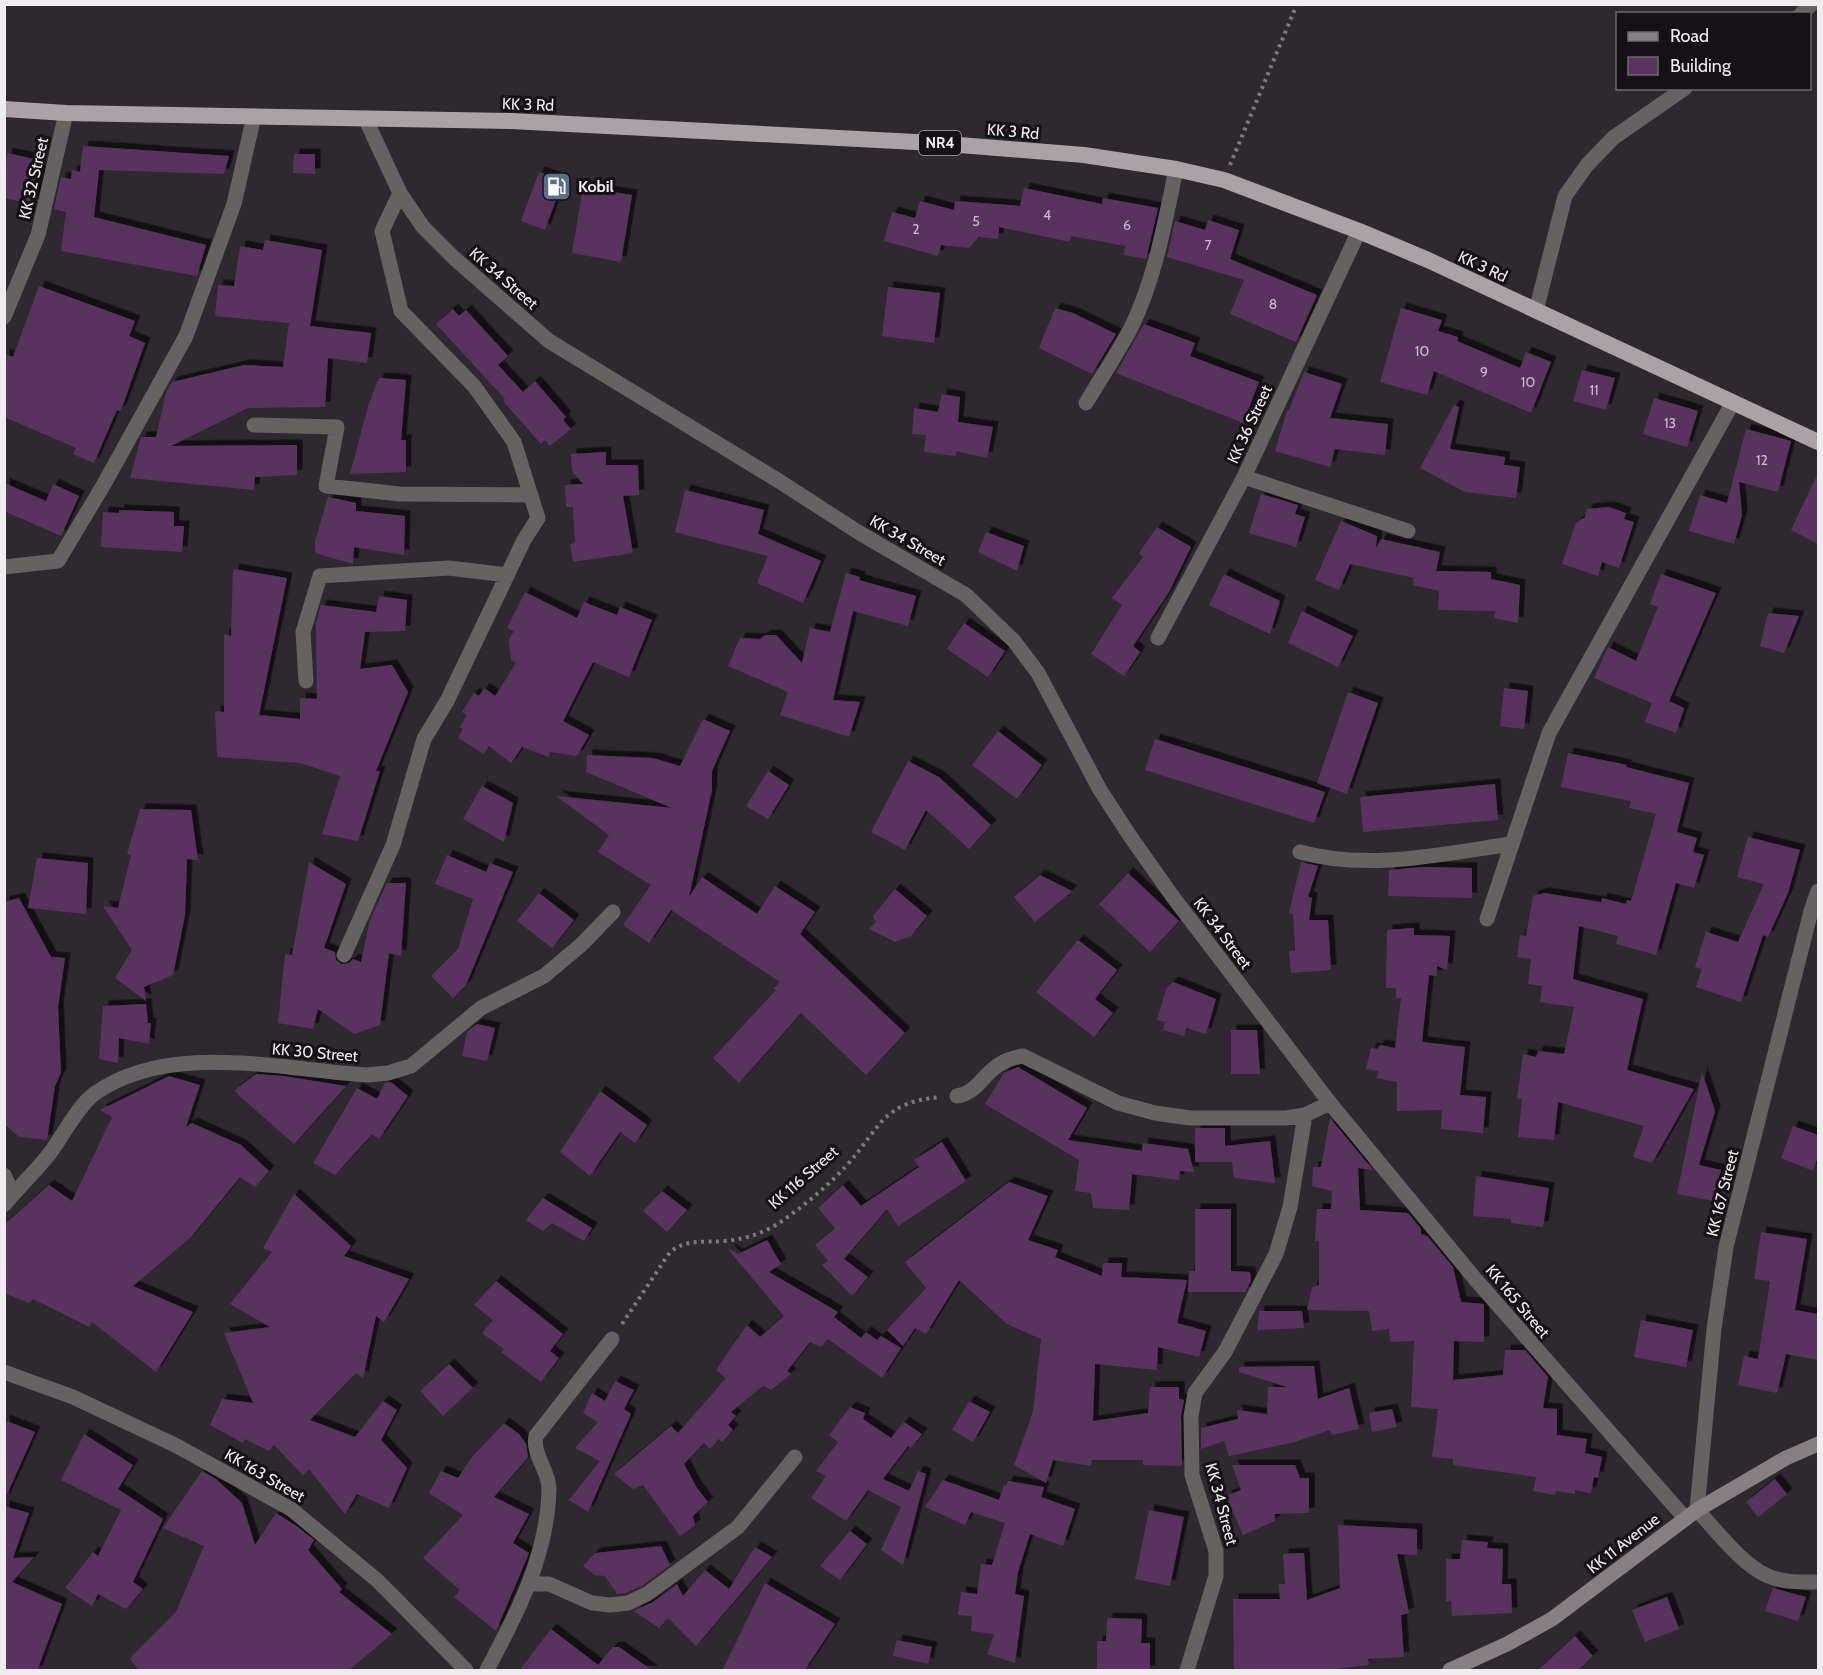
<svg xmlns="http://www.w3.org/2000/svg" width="1823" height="1675" font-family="Cabin,sans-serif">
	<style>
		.building { fill: #5a3360; filter: url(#shadow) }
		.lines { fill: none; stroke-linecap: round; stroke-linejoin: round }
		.path { stroke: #7d797e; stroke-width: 4; stroke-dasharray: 3 4.5; stroke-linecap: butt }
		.minor { stroke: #656262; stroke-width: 15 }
		.secondary { stroke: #868082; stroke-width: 15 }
		.trunk { stroke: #aaa2a4; stroke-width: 16 }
		.labels { text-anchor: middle; stroke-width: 6; stroke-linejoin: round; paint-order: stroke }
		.number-label { font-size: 14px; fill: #cabecb }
		.shield { fill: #141215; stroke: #adabae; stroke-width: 1.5 }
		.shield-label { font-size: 15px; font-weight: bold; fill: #efecef }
		.street-label { font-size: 16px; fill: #efecef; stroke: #141215 }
		.poi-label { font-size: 16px; font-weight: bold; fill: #efecef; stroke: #141215; text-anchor: start }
	</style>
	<defs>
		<filter id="shadow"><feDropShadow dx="5.5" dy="-5.5" stdDeviation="0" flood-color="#0009"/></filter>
	</defs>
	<rect width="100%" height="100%" fill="#2d292e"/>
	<path class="building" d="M83,146L229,156L224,174L99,170L94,217L206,245L197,276L61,251L66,212L54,209L61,177L71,179L72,170L80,172Z
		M7,153L34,159L31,170L42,172L35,205L4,198Z
		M294,154H315V174L293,173Z
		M539,172L563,180L545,230L521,221Z
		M583,187L632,195L621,262L572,253Z
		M1024,188L1102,204L1103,198L1158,208L1146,259L1124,255L1125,246L1071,236L1070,242L999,227L998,239L979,237L969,248L941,245L938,256L884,241L892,212L915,218L920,201L954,210L955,201L1020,206Z
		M1208,220L1239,230L1230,259L1317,295L1296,342L1230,314L1244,280L1167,257L1175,221L1205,230Z
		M265,240L322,250L310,326L371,333L367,363L328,358L325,407L248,408L171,446L297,445V475L255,477L254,490L130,478L141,437H156L166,393L172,382L244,365L283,367L289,323L215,316L218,285L234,286L240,246L263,250Z
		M39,286L135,321L129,336L145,343L124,402L120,411L117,410L94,463L73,454L76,448L4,417V354L13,357Z
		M888,287L940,293L934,343L882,336Z
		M1055,308L1073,313L1116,334L1092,374L1039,348Z
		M1401,308L1442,320L1438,331L1458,337L1457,341L1520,368L1526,352L1551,362L1531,413L1434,371L1427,395L1380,382Z
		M453,309L459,316L466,310L508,356L498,365L523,392L535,381L566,417L563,420L571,429L550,446L545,440L541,444L503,401L505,399L436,324Z
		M1144,324L1195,343L1190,356L1259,382L1243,423L1116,373Z
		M1582,370L1615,378L1606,410L1573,401Z
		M1304,372L1342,384L1330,418L1388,424L1385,455L1335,449L1330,467L1275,451L1287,410H1289Z
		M379,378L406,380L401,440H406V472L350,474L369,403Z
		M942,394L960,397L958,422L993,427L987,458L956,451V456L924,452L926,435L912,434L914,408L938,412Z
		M1654,398L1698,411L1687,447L1643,434Z
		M1454,405L1459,407L1450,449L1505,457L1504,465L1520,467L1516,498L1465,492L1420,468Z
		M1746,429L1791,441L1778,492L1739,482L1742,515L1734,544L1689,531L1700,495L1727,503Z
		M606,452V465H638L639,495L623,496L633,553L573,562L570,545L575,542L573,507H566L565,485L583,484L572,471L571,454Z
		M1818,473V544L1791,530Z
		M4,483L46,501L53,484L79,496L61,536L4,511Z
		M685,490L764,510L758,534L821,561L803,603L757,583L768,556L675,532Z
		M1261,494L1298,505L1295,514L1305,517L1296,547L1249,533Z
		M328,497L356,503V511L405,516L404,555L354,547L353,564L315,553V541Z
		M1609,507L1626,513L1624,519L1634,522L1619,568L1602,562L1598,576L1562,564L1576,523L1585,517L1587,509Z
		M119,510L174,512V526H184L182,552L101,547L103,512L119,513Z
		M1341,521L1377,536L1376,548L1381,539L1440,552L1436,571L1491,572V579L1520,585L1518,623L1494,618L1495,611L1438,610L1439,591L1413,585L1414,578L1350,564L1339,590L1315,580Z
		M1157,527L1191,547L1169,592L1133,646L1140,652L1124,676L1091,654L1122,605L1112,598L1143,557L1139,553Z
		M986,532L1024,546L1017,571L978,552Z
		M233,569L287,578L259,715L300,719V698L317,699L316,623L321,605L376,612L379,596L407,600L405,631L365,632L360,669L392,665L408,692L376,771H380L358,841L322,834L340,776L300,763L217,757L215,711L224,712V634L231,636Z
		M846,573L860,577L859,580L916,596L908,626L853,611L833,700L860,702L849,737L780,715L788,692L728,666L740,638L760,639L766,635H776L802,663L810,628L830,632Z
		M1224,574L1280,601L1270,634L1209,605Z
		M1661,574L1716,593L1669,701L1684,708L1676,733L1645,722L1652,703L1594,678L1608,647L1636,661L1658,607L1650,604Z
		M525,592L577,618L584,602L617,615L620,607L652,620L629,677L593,662L563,721L589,735L577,756L550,752L549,757L522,747L511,763L489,746L484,754L458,738L463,729L460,727L467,715L462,712L474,693L479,696L484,688L495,696L516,663L511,660L509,639L514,631L507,628Z
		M1302,611L1353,636L1338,667L1288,643Z
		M1768,613L1799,616L1784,653L1760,646Z
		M964,623L1005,651L988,677L947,649Z
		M1504,688L1528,691L1524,729L1500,726Z
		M1348,692L1378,703L1347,794L1317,783Z
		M703,719L730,731L712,771V790L689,897L702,877L757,914L775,886L815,912L800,934L905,1033L866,1075L801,1013L739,1083L713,1058L776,990L774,988L780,982L671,910L649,943L623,925L651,885L598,852L609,835L556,796L672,808L586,772L587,755L653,758L680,766Z
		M998,731L1042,765L1017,799L972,765Z
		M1155,739L1325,792L1314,823L1145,770Z
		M1568,753L1627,765L1626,767L1689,783L1677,832L1697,838L1693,852L1704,855L1694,888L1676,883L1656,955L1616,944L1618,936L1579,926L1573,979L1643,999L1627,1070L1694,1089L1652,1163L1633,1157L1644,1126L1558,1102L1554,1140L1518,1137L1522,1099L1517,1098L1523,1054L1536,1057L1538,1051L1564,1054L1574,1007L1540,1002L1542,986L1528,984L1531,959L1517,957L1520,935L1526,936L1533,896L1544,893L1601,902L1602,898L1626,904L1627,900L1631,901L1656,814L1629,808L1631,801L1561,787Z
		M908,761L939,777L991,825L969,849L926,810L905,850L871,832Z
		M768,771L789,785L768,819L746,806Z
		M1495,784L1498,820L1363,832L1360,797Z
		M482,786L513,803L504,842L463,819Z
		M140,809L191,810L198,860L187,859L185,915L173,975L144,987L146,1001L115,978L132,950L103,906L118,908L131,855L127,854Z
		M1748,837L1800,850L1788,893L1768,937L1763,935L1741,1002L1696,987L1702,969L1695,967L1706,932L1738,942L1764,884L1737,877Z
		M447,855L486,872L490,863L513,872L466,985L453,998L431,976L458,949L473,899L435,884Z
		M37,858L88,863L86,914L28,908Z
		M309,862L346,884L324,948L335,952L336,960L341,964L349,963L353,959L361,962L370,920L387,883H406L401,956L389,953L380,1025L354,1034L318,1009L313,1029L278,1023L285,954L292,955Z
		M1301,862L1318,866L1308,897L1312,898L1309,920H1328L1331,970L1291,973L1289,951L1295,950L1293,914L1289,913Z
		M1422,867L1472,868V898L1388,896L1389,870Z
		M1128,873L1179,921L1150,952L1099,904Z
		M1040,875L1072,891L1035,922L1014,897Z
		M895,889L927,916L911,936L895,942L869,929L876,922L873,916Z
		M539,893L574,920L552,948L517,921Z
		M19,898L51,957L65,958L58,1007L61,1073L55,1086L47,1140L19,1137L4,1124V902Z
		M1414,928V935L1450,936L1447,970L1437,966V976L1429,975L1422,1042L1465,1047L1460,1095L1486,1097L1483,1133L1441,1129L1442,1110L1397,1111V1082L1377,1078L1378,1071L1366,1069L1371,1048L1377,1049L1380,1045L1395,1048L1401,998H1396V988H1386L1387,930Z
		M1078,940L1117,970L1095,999L1113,1013L1094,1037L1036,992Z
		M1173,982L1216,999L1206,1034L1186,1028L1184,1036L1163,1030L1165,1022L1157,1020L1166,989Z
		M146,1004L148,1023H151L149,1044L119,1038L118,1063L99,1059L103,1006Z
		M477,1024L495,1028L487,1061L462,1056L467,1032Z
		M1231,1030H1257L1260,1074H1231Z
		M1018,1067L1087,1108L1068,1140L1142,1151L1143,1143L1188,1149L1194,1172L1180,1171L1179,1180L1132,1174L1129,1210L1093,1208L1091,1193L1075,1191L1079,1160L985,1104L1004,1073Z
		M1702,1072L1715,1111L1699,1165L1721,1170L1714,1201L1677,1194Z
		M256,1074L283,1076L346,1086L294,1144L234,1091Z
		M169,1076L200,1085L186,1127L192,1123L241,1145L269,1171L255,1187L240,1177L191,1237L133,1286L193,1312L156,1372L92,1322L89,1327L33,1299L29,1303L4,1293V1225L49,1185L72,1201L112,1117L100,1110Z
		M391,1082L408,1096L379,1139L372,1134L335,1175L313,1163L357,1088L377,1099L385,1083Z
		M600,1091L647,1125L635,1143L620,1132L590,1176L560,1152Z
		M1330,1118L1373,1170L1358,1168L1360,1210L1408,1213L1421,1229V1234L1427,1236L1453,1267L1461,1302L1484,1304V1342L1454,1341L1453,1380L1503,1375L1505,1350H1525L1548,1377L1543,1408L1557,1409V1435L1587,1439L1585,1453L1602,1457L1598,1478L1594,1477L1591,1493L1575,1490V1494L1556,1491L1555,1495L1533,1491L1536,1477L1453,1465V1459L1432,1457L1438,1409L1411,1407L1414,1341L1390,1342L1389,1329L1372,1331L1369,1311L1307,1310L1312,1287L1319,1285V1241H1315L1317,1209H1331L1332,1191L1312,1186L1313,1167H1321Z
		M1793,1126L1818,1135V1156L1813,1171L1781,1158Z
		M1195,1128H1225V1146L1270,1141L1275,1183L1234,1178L1232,1162H1195Z
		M942,1142L966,1181L898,1226L887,1209L844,1259L868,1277L852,1296L822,1265L828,1261L815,1245L835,1228L818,1208L843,1185L861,1206L919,1167L914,1160Z
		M1476,1176L1549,1188L1543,1227L1511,1223V1219L1473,1216Z
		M1009,1182L1048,1196L1028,1240L1058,1250L1055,1257L1102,1276L1103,1263H1122L1121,1277L1187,1280L1177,1323L1206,1331L1199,1357L1158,1347L1157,1370L1095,1364L1093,1421L1148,1413L1150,1387H1179V1399L1184,1400L1181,1416L1182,1466L1143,1465V1460H1092L1091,1466L1053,1460L1046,1483L1014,1465L1033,1412L1041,1339L1007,1324L959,1280L926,1334L915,1328L903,1346L887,1330L926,1288L905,1262Z
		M662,1191L687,1210L667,1232L643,1211Z
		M294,1194L351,1246L344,1256L409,1279L384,1322L376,1316L363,1378L356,1373L310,1420L355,1437L383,1401L397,1410L381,1440L407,1468L389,1508L357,1494L345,1514L309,1469L303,1475L274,1445L269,1451L245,1439L243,1443L210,1425L222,1399L253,1403L224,1333L270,1327L230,1304L272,1252L263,1248Z
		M543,1198L592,1228L584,1241L552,1223L543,1231L526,1220Z
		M1195,1209H1231V1271L1250,1272L1251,1281L1245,1292H1188L1189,1271H1195Z
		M1761,1232L1807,1239L1795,1310L1818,1314V1360L1786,1354L1777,1393L1738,1385L1744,1356L1758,1359L1770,1281L1754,1279Z
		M767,1240L781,1264L769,1272L838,1312L834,1317L861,1338L866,1332L877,1340L881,1336L901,1348L882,1378L828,1339L821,1347L810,1342L787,1371L791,1374L771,1390L763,1386L731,1412L736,1416L728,1425L733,1430L722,1442L719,1439L710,1449L704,1443L684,1464L697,1488L708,1502L693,1516L695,1525L680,1536L643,1485L633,1489L614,1474L671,1426L678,1433L726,1378L716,1370L747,1325L760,1337L784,1316L727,1248L738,1254Z
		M496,1281L563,1334L550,1351L559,1358L541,1382L501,1352L504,1349L482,1333L493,1320L474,1305Z
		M1259,1311H1302L1304,1328L1257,1330Z
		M1641,1320L1693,1330L1686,1367L1634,1357Z
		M449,1364L473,1388L443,1416L420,1391Z
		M1314,1366L1318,1399L1349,1388L1359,1429L1332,1435L1329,1430L1295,1442L1229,1456L1224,1441L1201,1449V1428L1238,1419L1237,1410L1267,1414L1268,1387H1287L1239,1372V1367Z
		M615,1381L634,1390L624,1409L631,1414L588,1512L569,1500L600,1461L575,1448L598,1422L583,1413L592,1393L605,1401Z
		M969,1401L990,1412L973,1442L952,1430Z
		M850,1407L865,1413L863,1419L891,1438L904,1422L922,1434L911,1448L908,1446L883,1479L909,1491L918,1471L926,1474L903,1565L881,1550L901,1507L868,1490L846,1521L811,1498L826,1476L816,1471L838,1442L829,1435Z
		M1392,1409L1397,1427L1372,1432L1369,1413Z
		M4,1420L35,1432L4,1501Z
		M504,1423L519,1434L526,1444L528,1457L494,1497L529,1514L513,1543L529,1553L496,1631L454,1597L460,1590L423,1558L463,1515L429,1493L441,1471L458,1478L472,1457Z
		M84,1434L133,1465L118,1489L163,1519L133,1582L143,1589L126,1609L98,1594L92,1606L65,1588L93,1552L98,1556L121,1510L61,1480Z
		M1232,1465H1295L1300,1478H1309V1513L1275,1514V1521L1243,1535L1226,1496L1241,1490Z
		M202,1471L216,1479L242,1503L255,1545L276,1513L298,1527L314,1540L308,1550L342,1589L339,1592L392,1634L348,1671H139L130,1658L176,1612L204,1546L163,1528Z
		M1775,1479L1787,1494L1758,1517L1746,1502Z
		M943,1480L999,1500L1004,1485L1006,1486L1008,1481L1044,1487L1041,1497L1075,1509L1063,1546L1030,1534L1018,1572L1015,1594L1024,1596L1015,1663L987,1654L994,1634L971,1631L972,1616L958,1615L961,1592L977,1594L981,1564L992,1565L1005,1523L971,1512L965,1525L925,1507Z
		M4,1506L29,1513L13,1558L34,1557L12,1582L62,1604L37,1671H4Z
		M1149,1510L1184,1517L1170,1586L1135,1579Z
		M1338,1525L1417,1529V1555L1397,1554L1409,1613L1401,1615L1404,1657L1368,1659L1369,1665L1319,1671H1234L1233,1599H1280L1279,1584H1285L1283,1554L1304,1553L1307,1600L1340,1588Z
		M850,1531L867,1544L840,1580L820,1566Z
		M1462,1540L1488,1542L1487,1548L1503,1549L1502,1584H1511L1512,1613L1452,1616L1451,1600L1446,1602V1559H1460Z
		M661,1546L670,1565L642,1586L625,1593L617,1594L605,1576L595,1575L583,1566L595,1553Z
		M755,1547L772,1557L696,1646L668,1618L659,1628L634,1611L653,1602L677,1584L683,1596L705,1570L729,1589Z
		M765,1583L835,1624L804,1671H722Z
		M1773,1588L1806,1597L1798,1621L1765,1611Z
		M1667,1597L1679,1629L1645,1642L1632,1610Z
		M1107,1618L1142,1619L1141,1643H1150V1671H1097V1641H1106Z
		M551,1629L598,1665L613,1647H619L653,1671H519Z
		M1575,1636L1593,1656L1577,1671H1537Z
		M897,1640L932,1647L928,1664L893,1656Z"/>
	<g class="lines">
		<path class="path" d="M1230,165L1297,4
			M622,1324L670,1252C688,1238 703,1243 725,1241C747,1239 767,1232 785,1219C806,1204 829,1185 847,1165C881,1127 882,1102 941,1097"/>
		<path class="minor" d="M1801,14L1812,4
			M365,118L400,193L423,227L454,258L549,341L779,481L858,532L966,595L1014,641L1038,673L1100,790L1130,836L1173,897L1330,1103L1476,1280L1685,1518
			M1359,231L1244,477L1408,531
			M1536,311L1565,196L1587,165L1613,138L1685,88
			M4,317L38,235L66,113
			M1086,403C1101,378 1117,354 1131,328C1155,279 1165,222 1176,169
			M254,425L337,427L326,486L400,494L531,495
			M4,567L58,561L104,484L186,336L234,204L254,116
			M1158,638L1244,477
			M306,681L303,632L320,576L449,568L507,575
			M1300,852C1368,871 1442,854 1511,844
			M1818,891L1811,911L1726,1247L1714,1329L1697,1510C1716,1530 1743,1566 1768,1576C1784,1583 1802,1582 1818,1582
			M1487,919L1549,733L1732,404
			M344,955L393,845L424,739L447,701L524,540L538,518L514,442L474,386L401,311L382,231L400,193
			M957,1096C985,1091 983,1062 1023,1056L1118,1103L1155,1113L1190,1118H1286L1305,1115L1330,1103
			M4,1175L13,1194
			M4,1205C19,1187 36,1171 50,1153C62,1137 78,1106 94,1094C169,1040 282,1070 367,1075L388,1073L411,1066L481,1008L544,976L581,945L613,912
			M4,1372L73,1397L175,1445L291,1509L378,1581L466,1670
			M530,1584H549L592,1603L610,1605L628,1603L647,1594L738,1527L795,1457
			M487,1670C517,1614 548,1554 549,1489C549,1470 532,1455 536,1436L612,1339
			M1187,1670L1216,1576V1551L1192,1475L1191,1416L1195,1393L1225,1352L1276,1254L1290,1207L1305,1115"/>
		<path class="secondary" d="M1450,1670L1507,1644L1552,1619L1697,1510L1786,1458L1818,1444"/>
		<path class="trunk" d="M4,109L66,113L511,121L935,143L1084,155L1176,169L1224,180L1359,231L1428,260L1818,442"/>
	</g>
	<defs>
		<symbol id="fuel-square" viewBox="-11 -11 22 22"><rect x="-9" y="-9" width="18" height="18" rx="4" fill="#5c6f8a" stroke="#141215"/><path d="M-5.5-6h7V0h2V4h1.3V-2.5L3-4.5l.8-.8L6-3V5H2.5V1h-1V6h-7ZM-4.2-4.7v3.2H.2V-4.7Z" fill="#fff"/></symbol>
	</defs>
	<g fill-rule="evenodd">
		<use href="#fuel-square" x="540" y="170" width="33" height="33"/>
	</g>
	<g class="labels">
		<g class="number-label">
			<text x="1047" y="220">4</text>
			<text x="976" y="226">5</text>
			<text x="1127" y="230">6</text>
			<text x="916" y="234">2</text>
			<text x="1208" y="250">7</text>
			<text x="1273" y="309">8</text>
			<text x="1422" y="356">10</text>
			<text x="1484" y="377">9</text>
			<text x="1528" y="387">10</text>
			<text x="1594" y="395">11</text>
			<text x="1670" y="428">13</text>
			<text x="1762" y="465">12</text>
		</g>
		<rect class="shield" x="919" y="131" width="42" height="24" rx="4.5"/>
		<g class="shield-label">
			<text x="940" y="148">NR4</text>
		</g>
		<g class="street-label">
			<text transform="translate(528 104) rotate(2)" y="6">KK 3 Rd</text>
			<text transform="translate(1013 131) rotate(5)" y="6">KK 3 Rd</text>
			<text transform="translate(33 178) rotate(-77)" y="6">KK 32 Street</text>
			<text transform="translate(1483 266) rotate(25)" y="6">KK 3 Rd</text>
			<text transform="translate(504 278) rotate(41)" y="6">KK 34 Street</text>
			<text transform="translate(1249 424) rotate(-65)" y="6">KK 36 Street</text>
			<text transform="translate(908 540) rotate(30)" y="6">KK 34 Street</text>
			<text transform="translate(1223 933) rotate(53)" y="6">KK 34 Street</text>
			<text transform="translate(315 1052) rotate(5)" y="6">KK 30 Street</text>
			<text transform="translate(803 1177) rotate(-41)" y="6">KK 116 Street</text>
			<text transform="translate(1722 1193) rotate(-76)" y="6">KK 167 Street</text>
			<text transform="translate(1518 1301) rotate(50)" y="6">KK 165 Street</text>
			<text transform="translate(265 1475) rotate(30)" y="6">KK 163 Street</text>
			<text transform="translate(1222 1504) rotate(75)" y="6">KK 34 Street</text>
			<text transform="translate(1623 1543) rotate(-38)" y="6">KK 11 Avenue</text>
		</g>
		<g class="poi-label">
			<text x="578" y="192">Kobil</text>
		</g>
	</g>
	<rect width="1823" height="1675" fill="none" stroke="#efecef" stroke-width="12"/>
	<rect x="1616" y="12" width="195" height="78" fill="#141215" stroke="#6c696c" stroke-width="1.5"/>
	<rect x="1628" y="32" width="30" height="9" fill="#868082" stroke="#6c696c" stroke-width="1.5"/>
	<text x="1670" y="42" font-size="18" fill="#efecef">Road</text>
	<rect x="1628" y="57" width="30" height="18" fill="#5a3360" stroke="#6c696c" stroke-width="1.5"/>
	<text x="1670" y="72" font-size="18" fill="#efecef">Building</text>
</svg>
